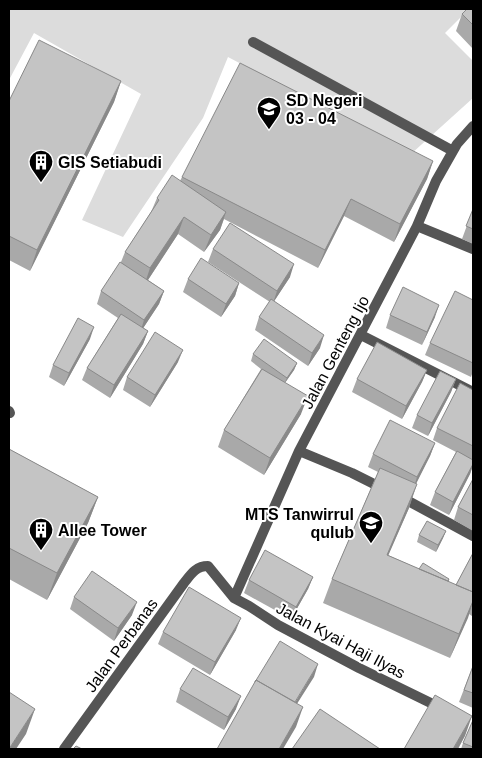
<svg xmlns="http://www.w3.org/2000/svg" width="482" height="758" font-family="Helvetica,sans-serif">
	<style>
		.green { fill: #dcdcdc }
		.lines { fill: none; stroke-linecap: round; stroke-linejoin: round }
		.service { stroke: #555; stroke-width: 10 }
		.minor { stroke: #555; stroke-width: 10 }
		.wall { fill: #a9a9a9 }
		.shaded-wall { fill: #898989 }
		.building { fill: #c4c4c4; stroke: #898989 }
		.labels { text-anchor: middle; stroke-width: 4; stroke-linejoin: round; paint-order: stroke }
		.poi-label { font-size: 16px; font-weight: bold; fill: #000; stroke: #fff; text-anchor: start }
		.street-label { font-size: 16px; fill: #000; stroke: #fff }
	</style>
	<rect width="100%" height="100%" fill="#fff"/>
	<path class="green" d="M9,9H469L445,33L473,61V98L411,154L228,57L203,118L123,237L82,220L141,94L34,33L9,80Z"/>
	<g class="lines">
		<path class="service" d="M9,411L10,413"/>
		<path class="minor" d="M253,42L453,151
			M417,226L473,249
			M361,335L473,392
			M299,451L352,473L384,489
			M399,496L473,536
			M234,598L299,451L417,226L436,181L457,144L473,126
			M64,749L184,583C191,574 196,566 208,566L234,598L249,606L278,625L359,668L441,708"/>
	</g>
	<path class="wall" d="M473,9V49L456,31L462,14Z
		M121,81L114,102L30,271L9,260V101Z
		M433,161L427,179L394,242L344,216L318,268L224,219L220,230L204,252L178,234L148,280L164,291L159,304L143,328L148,331L143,344L110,398L82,380L87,368L118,318L97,304L101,291L121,262L125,252L151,212L157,198L180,181L182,177Z
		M473,209V244L462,239Z
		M213,249L290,277L274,301L320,348L308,366L255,330L259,317L270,302L208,262Z
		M188,279L239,283L235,296L221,317L183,292Z
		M473,300V371L471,377L425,355L430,343Z
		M390,315L435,317L422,345L386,328Z
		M90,339L64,386L49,377L53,365Z
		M253,354L297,363L294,370L285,383L301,414L264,475L218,447L224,430L261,369L251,361Z
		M178,362L150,407L123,390L127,377Z
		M427,370L422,382L402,419L352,392L357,379Z
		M456,379L451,392L428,436L412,428L417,415Z
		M473,390V466L470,474L449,515L430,505L435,492L456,452L433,440L437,428Z
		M435,443L430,456L416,483L409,508L388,555L419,569L449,579V582L456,585L473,553V615L472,616L469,614L450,658L323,603L332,579L378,472L368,467L373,454Z
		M9,449L98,497L88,523L47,600L9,579Z
		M473,479V531L454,520L458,507Z
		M446,531L443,538L436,552L417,542L419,535Z
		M313,577L308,589L291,619L244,593L249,580Z
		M74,597L132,615L114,641L70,609Z
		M236,630L210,675L158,644L163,632Z
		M473,666V708L459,702Z
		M180,689L236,709L224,730L176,702Z
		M473,720V749H461L463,743Z"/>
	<path class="shaded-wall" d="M121,81L114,102L30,271L37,250Z
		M433,161L427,179L394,242L400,224Z
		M351,199L344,216L318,268L325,250Z
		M226,212L220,230L204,252L211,235Z
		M184,217L178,234L144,286L150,268Z
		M294,264L290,277L273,303L277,291Z
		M239,283L235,296L221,317L226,304Z
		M164,291L159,304L140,333L144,320Z
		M439,305L435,317L422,345L427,332Z
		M94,327L90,339L64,386L69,373Z
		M148,331L143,344L110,398L114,385Z
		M324,335L320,348L308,366L312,353Z
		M183,350L178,362L150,407L155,395Z
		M297,363L294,370L284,384L287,378Z
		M427,370L422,382L402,419L406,406Z
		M456,379L451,392L428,436L432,423Z
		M308,396L301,414L264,475L270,458Z
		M435,443L430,456L413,490L417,477Z
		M473,464L470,474L449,515L453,502Z
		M417,484L409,508L378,579L387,555Z
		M98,497L88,523L47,600L57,573Z
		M446,531L443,538L436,552L438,545Z
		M313,577L308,589L291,619L296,607Z
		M473,601L468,618L450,658L459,634Z
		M137,602L132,615L114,641L118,628Z
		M241,618L236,630L210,675L215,662Z
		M318,664L314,677L288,718L293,706Z
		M241,696L236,709L224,730L228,717Z
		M303,707L296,727L283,749H279Z
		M35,709L26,734L16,749H9Z
		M472,716L465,736L458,749H453Z"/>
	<path class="building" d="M467,9H473V25L462,14Z
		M39,40L121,81L37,250L9,236V101Z
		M240,63L433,161L400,224L351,199L325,250L182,177Z
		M172,175L226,212L211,235L184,217L150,268L125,252L159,200L157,198Z
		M473,209V229L466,226Z
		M230,223L294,264L277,291L213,249Z
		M201,258L239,283L226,304L188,279Z
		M120,262L164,291L144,320L101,291Z
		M403,287L439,305L427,332L390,315Z
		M455,291L473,300V363L430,343Z
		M271,299L324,335L312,353L259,317Z
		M121,314L148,331L114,385L87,368Z
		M78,318L94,327L69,373L53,365Z
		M155,332L183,350L155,395L127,377Z
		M264,339L297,363L287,378L253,354Z
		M377,342L427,370L406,406L357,379Z
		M262,369L308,396L270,458L224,430Z
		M440,371L456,379L432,423L417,415Z
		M460,383L473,390V446L437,428Z
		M390,420L435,443L417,477L373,454Z
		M9,449L98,497L57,573L9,548Z
		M457,451L473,460V464L453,502L435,492Z
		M380,468L417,484L387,555L473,592V601L459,634L332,579Z
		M473,479V515L458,507Z
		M427,521L446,531L438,545L419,535Z
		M265,550L313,577L296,607L249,580Z
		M473,553V592L456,585Z
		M423,563L449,579L448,581L419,569Z
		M92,571L137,602L118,628L74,597Z
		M189,587L241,618L215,662L163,632Z
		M280,641L318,664L295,702L256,680L255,682Z
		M473,666V693L464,690Z
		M193,668L241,696L228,717L180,689Z
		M256,680L303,707L279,749H217Z
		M9,692L35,709L9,749Z
		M435,695L472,716L453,749H404Z
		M320,709L380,749H292Z
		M473,720V747L463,743Z
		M76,746L82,749H73Z"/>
	<defs>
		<symbol id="school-pin" viewBox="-11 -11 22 30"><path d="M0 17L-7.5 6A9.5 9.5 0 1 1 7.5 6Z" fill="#000" stroke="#fff"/><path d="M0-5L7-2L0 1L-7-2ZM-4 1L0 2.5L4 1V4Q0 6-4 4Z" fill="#fff"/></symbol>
		<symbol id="building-pin" viewBox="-11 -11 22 30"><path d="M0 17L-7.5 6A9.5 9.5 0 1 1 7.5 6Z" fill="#000" stroke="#fff"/><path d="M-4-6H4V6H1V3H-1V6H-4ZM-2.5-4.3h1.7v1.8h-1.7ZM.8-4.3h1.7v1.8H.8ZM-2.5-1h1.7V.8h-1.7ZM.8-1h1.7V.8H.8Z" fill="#fff"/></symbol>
	</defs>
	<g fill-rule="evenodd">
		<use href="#school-pin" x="255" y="95" width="28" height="38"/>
		<use href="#building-pin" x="27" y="148" width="28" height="38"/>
		<use href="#school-pin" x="357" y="509" width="28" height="38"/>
		<use href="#building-pin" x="27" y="516" width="28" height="38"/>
	</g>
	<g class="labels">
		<g class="poi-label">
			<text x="286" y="106">SD Negeri<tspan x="286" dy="18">03 - 04</tspan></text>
			<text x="58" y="168">GIS Setiabudi</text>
			<text x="354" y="520" text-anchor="end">MTS Tanwirrul<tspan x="354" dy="18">qulub</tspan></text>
			<text x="58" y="536">Allee Tower</text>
		</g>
		<g class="street-label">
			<text transform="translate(335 352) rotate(-62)" y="6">Jalan Genteng Ijo</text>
			<text transform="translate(341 640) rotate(28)" y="6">Jalan Kyai Haji Ilyas</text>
			<text transform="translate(121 645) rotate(-54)" y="6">Jalan Perbanas</text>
		</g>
	</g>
	<rect width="482" height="758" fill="none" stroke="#000000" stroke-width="20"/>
</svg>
